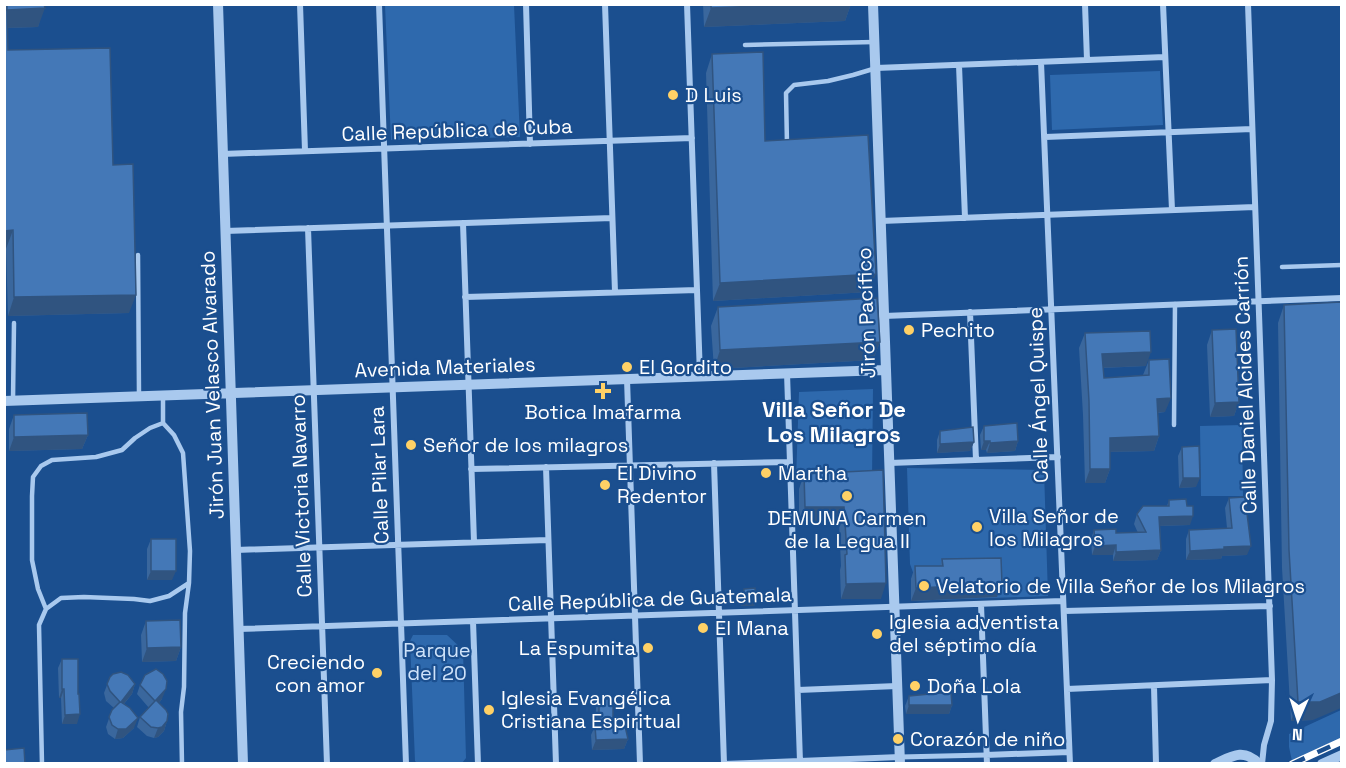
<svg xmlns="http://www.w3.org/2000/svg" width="1346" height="768" font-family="'Space Grotesk',sans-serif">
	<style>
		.green { fill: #2e69ad }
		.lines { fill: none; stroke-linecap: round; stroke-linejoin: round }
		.service { stroke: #a9c9ee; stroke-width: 4.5 }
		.pedestrian { stroke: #a9c9ee; stroke-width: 5 }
		.minor { stroke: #a9c9ee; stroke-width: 6 }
		.tertiary { stroke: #a9c9ee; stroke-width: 10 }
		.rail-casing { stroke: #fff; stroke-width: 7 }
		.rail { stroke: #1b4f8f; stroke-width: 4.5; stroke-dasharray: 14; stroke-linecap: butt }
		.wall { fill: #3a679d }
		.shaded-wall { fill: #305480 }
		.building { fill: #4478b7; stroke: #305480; stroke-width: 1.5 }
		.poi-dot { fill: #ffd166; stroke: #1b4f8f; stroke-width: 2 }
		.labels { text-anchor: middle; stroke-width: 4.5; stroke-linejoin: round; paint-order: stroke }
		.poi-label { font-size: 20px; fill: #fff; stroke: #1b4f8f; text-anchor: start }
		.street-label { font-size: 20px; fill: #fff; stroke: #1b4f8f }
		.park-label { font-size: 20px; fill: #cfe3fa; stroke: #1b4f8f }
		.quarter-label { font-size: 22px; font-weight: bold; fill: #fff; stroke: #1b4f8f }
	</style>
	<rect width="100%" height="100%" fill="#1b4f8f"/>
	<path class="green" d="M385,5H514L520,137L391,140Z
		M1160,71L1163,125L1052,130L1050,75Z
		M873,389L872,479L796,480L799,392Z
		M1242,425L1243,496H1201L1200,426Z
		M907,468L1044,470L1048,596L911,601V579L914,575L910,564Z
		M413,635H447L463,650L466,758L462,763H417L415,761L410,641Z
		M1341,710V738L1292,761L1289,747V734Z"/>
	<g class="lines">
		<path class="service" d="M745,45L874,42
			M787,145L786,93L794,85L828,81L853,75L873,69
			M138,255L139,395
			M1282,267L1342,265
			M13,400L14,323
			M1174,425L1175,304
			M46,609L38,589L32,560V496L33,477L41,466L52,460L96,457L122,450L135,438L150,428L163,423
			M42,764L39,625L46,609L61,598L84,597L134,599L150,601L169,596L189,583L190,551L183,453L174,435L163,423V396
			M182,764L181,712L184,687L185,613L189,583"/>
		<path class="pedestrian" d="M900,757L986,755"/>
		<path class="minor" d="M300,4L305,151
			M379,4L406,764
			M526,4L530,144
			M605,4L615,292
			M687,4L700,376
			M1085,4L1087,60
			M1163,4L1172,210
			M1248,4L1272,680L1271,721L1264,745L1262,764
			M1041,62L1070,764
			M959,65L965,218
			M876,68L1165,57
			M1045,137L1252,129
			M222,154L692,138
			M881,221L1255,207
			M463,223L474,542
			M308,228L327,764
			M225,231L612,218
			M465,297L697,290
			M970,312L976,460
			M884,316L1342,298
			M787,373L800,762
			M627,379L640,764
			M714,463L724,764L900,757
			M889,463L1058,457
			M546,467L556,764
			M471,469L790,462
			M236,550L548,540
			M981,604L987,764
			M1064,611L1270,606
			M473,621L478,764
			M238,629L1063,601
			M1154,686L1156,764
			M1067,689L1272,680
			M798,690L897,686
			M986,755L1069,752"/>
		<path class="tertiary" d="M218,4L243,764
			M873,4L900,764
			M4,401L886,370
			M1215,764C1232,756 1244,748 1259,764
			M1322,764L1342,755"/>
		<defs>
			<path id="rail" d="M1292,764L1342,741"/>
		</defs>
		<use href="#rail" class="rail-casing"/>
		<use href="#rail" class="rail"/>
	</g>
	<path class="wall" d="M4,4H44L38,27L7,28L8,50L113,165L129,313L8,316L6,249H4Z
		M703,4H851L845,21L704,27Z
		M712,54L765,141L869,292L713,301L706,73Z
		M1284,305L1313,720L1291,721L1282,568L1278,323Z
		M718,307L880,342L873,360L714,369L711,326Z
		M1212,330L1239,402L1234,416L1210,417L1207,345Z
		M1085,333L1146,366L1103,368L1104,378L1143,375L1149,360L1165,412L1158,413L1159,436L1154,451L1110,452V469L1105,483H1085L1083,415L1079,348Z
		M14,415L88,435L82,449L9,451V429Z
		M984,426L1018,441L1015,451L987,453L986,450H981L980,435Z
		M940,431L974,442L970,451L937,453V440Z
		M1182,447L1196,487L1179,488L1178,456Z
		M883,470L881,599H841L840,570L841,566L839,522L799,523V489L804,474Z
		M1229,498L1247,555L1222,556L1221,559L1186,560V539L1189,530L1227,528L1225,508Z
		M1169,500L1187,506L1190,525L1160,526L1161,550L1157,560L1113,561V555H1092L1091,539L1094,530L1116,533H1138L1134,524L1137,514L1167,506Z
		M151,539L172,580H147V549Z
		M942,559L1002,584L997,597L911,601V579L915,566H940Z
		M744,589L756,601L754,606H741L742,594Z
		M146,621L181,647L176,661L142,662L141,635Z
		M62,659L77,724H62L61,698H59L58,668Z
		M110,677L135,684L132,694L124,704L134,728L123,738L115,739L108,734L106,727L112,710L114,708L106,701L104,693Z
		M140,685L162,699L159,703L167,721L164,731L158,737L154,738L147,736L137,727L140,717L149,708L137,694Z
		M909,696L952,705L949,714H906L905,706Z
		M599,699L613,726L628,739L624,749L592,750L591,735L595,726L596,708Z"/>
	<path class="shaded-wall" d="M801,4H851L845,21L704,27L711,8Z
		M45,8L38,27L4,28L7,10Z
		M13,230L6,249H4V231Z
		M876,274L869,292L713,301L720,283Z
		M136,295L129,313L8,316L14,297Z
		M880,342L873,360L714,369L720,350Z
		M1151,352L1146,366L1097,368L1102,354Z
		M1171,398L1165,412L1152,413L1157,399Z
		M1239,402L1234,416L1210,417L1215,403Z
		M88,435L82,449L9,451L14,437Z
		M1159,436L1154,451L1104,452L1110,438Z
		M984,441H990L986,450H981Z
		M1018,441L1015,451L987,453L990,443Z
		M974,442L970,451L937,453L940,444Z
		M1090,469H1110L1105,483H1085Z
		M1183,478H1200L1196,487L1179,488Z
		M805,507H844L839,522L799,523Z
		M1193,516L1190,525L1156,526L1159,517Z
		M1116,545L1113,555H1092L1095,546Z
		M1251,546L1247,555L1222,556L1221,559L1186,560L1190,551L1224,547Z
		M1161,550L1157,560L1113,561L1116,552Z
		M151,571H176L172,580H147Z
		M886,583L881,599H841L846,584Z
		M1002,584L997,597L911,601L916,588Z
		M756,601L754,606H741L743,602Z
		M181,647L176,661L142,662L147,648Z
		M135,684L132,694L117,712L121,702Z
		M62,689H64L61,698H59Z
		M166,689L162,699L153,710L156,700Z
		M1341,693V708L1313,720L1291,721L1298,702Z
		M909,705H952L949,714H906Z
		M80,714L77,724H62L65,715Z
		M138,718L134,728L123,738L115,739L118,729Z
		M167,721L164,731L158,737L154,738L158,728Z
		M628,739L624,749L592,750L596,740Z"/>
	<path class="building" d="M7,4H44L45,8L7,10Z
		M711,4H801L711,8Z
		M4,10H7L8,50L110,48L113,165L133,164L136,295L14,297L13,230L4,231Z
		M763,52L765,141L868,135L876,274L720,283L712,54Z
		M877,298L880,342L720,350L718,307Z
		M1341,302V693L1320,702H1298L1289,550L1284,305Z
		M1236,329L1239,402L1215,403L1212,330Z
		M1150,331L1151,352L1102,354L1104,378L1149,375V360L1169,359L1171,398L1157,399L1159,436L1110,438V469H1090L1089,401L1085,333Z
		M87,413L88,435L14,437V415Z
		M1017,423L1018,441L990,443V441H984V426Z
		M973,427L974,442L940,444V431Z
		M1199,446L1200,478H1183L1182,447Z
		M883,470L886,583L846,584L845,555L847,554L844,507H805L804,474Z
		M1245,497L1251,546L1224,547V549L1190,551L1189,530L1232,528L1229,498Z
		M1186,499L1187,506H1193V516L1159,517L1161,550L1116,552V545L1095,546L1094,530L1116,529V533L1146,532L1137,514L1143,506H1169V500Z
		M151,539H176V571H151Z
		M1001,558L1002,584L916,588L915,566H943L942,559Z
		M755,588L756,601L743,602L744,589Z
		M180,620L181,647L147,648L146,621Z
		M62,659H78V694H79L80,714L65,715L64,689H62Z
		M156,669L163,674L167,681L166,689L156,700L166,710L168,714L167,721L162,727L158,728L151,727L140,717L155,701L140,685L145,675Z
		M121,672L128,675L135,684L121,702L130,708L138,718L126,729H118L112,725L109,717L112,710L120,702L110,691L107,684L110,677L113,674Z
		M951,692L952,705H909V696Z
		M599,699H613V726H625L628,739L596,740L595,726H599Z
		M24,748L25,764H4V750Z"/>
	<g class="poi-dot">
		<circle cx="673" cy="95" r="6"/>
		<circle cx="909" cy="330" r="6"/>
		<circle cx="627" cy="367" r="6"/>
		<path d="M600 382h6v6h6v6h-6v6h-6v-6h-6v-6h6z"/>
		<circle cx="411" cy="445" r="6"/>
		<circle cx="766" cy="473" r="6"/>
		<circle cx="605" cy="485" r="6"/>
		<circle cx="847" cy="496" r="6"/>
		<circle cx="977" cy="527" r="6"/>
		<circle cx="924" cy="586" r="6"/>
		<circle cx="703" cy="628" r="6"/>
		<circle cx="877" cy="634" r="6"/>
		<circle cx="648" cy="648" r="6"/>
		<circle cx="377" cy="673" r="6"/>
		<circle cx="915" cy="686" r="6"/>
		<circle cx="489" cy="710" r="6"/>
		<circle cx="898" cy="739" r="6"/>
	</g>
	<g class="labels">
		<g class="poi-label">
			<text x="685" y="102">D Luis</text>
			<text x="921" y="337">Pechito</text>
			<text x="639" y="374">El Gordito</text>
			<text x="603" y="419" text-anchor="middle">Botica Imafarma</text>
			<text x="423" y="452">Señor de los milagros</text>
			<text x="617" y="480">El Divino<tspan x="617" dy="23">Redentor</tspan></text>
			<text x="778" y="480">Martha</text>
			<text x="989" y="523">Villa Señor de<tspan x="989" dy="23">los Milagros</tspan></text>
			<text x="847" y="525" text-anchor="middle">DEMUNA Carmen<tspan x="847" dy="23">de la Legua II</tspan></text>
			<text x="936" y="593">Velatorio de Villa Señor de los Milagros</text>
			<text x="889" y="629">Iglesia adventista<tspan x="889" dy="23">del séptimo día</tspan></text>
			<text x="715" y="635">El Mana</text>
			<text x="636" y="655" text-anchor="end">La Espumita</text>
			<text x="365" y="669" text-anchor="end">Creciendo<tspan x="365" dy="23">con amor</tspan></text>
			<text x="927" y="693">Doña Lola</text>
			<text x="501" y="705">Iglesia Evangélica<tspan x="501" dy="23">Cristiana Espiritual</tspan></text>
			<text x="910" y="746">Corazón de niño</text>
		</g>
		<g class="street-label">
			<text transform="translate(457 130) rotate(-2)" y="7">Calle República de Cuba</text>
			<text transform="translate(866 313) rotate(-92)" y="7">Jirón Pacífico</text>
			<text transform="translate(445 367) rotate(-2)" y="7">Avenida Materiales</text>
			<text transform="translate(212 385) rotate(-92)" y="7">Jirón Juan Velasco Alvarado</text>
			<text transform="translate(1245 385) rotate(-92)" y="7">Calle Daniel Alcides Carrión</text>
			<text transform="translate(1038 395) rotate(-92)" y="7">Calle Ángel Quispe</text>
			<text transform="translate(379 475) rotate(-92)" y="7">Calle Pilar Lara</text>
			<text transform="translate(301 496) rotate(-92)" y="7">Calle Victoria Navarro</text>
			<text transform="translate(650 599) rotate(-2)" y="7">Calle República de Guatemala</text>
		</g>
		<g class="park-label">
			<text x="437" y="657">Parque<tspan x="437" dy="23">del 20</tspan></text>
		</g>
		<g class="quarter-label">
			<text x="834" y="417">Villa Señor De<tspan x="834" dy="25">Los Milagros</tspan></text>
		</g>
	</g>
	<rect width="1346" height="768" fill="none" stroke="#ffffff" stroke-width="12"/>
	<g transform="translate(1298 720) rotate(183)" stroke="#1b4f8f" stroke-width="4.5" paint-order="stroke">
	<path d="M0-4.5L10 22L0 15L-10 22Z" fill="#ffffff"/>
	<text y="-9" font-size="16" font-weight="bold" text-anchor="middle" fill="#ffffff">N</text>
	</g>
</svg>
